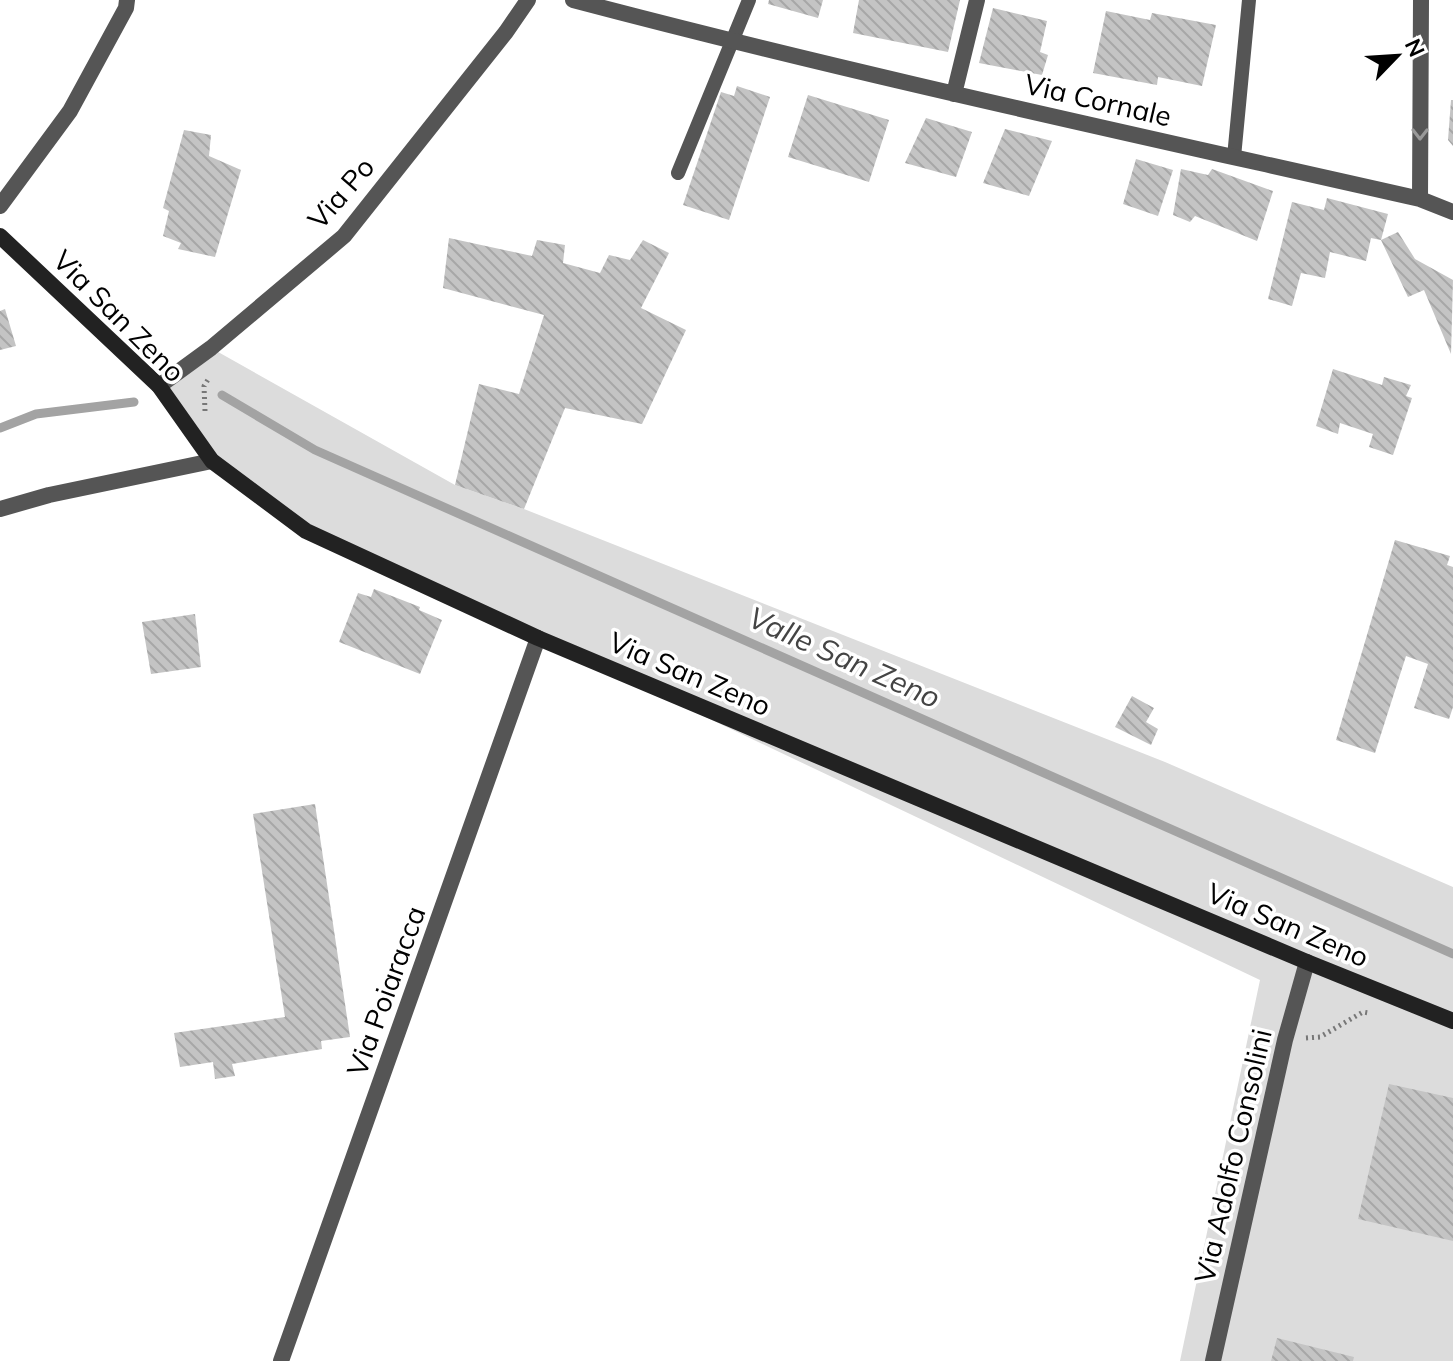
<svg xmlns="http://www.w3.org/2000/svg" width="1453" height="1361" font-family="Mulish,sans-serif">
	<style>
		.green { fill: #dcdcdc }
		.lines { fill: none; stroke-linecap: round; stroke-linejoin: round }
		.stream { stroke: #a3a3a3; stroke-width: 9 }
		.building { fill: url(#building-back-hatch) }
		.path { stroke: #777; stroke-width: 5; stroke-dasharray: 2 4; stroke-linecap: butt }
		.lane { stroke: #555; stroke-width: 14 }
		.street { stroke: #555; stroke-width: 16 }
		.secondary { stroke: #222; stroke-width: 16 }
		.oneway { stroke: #999 }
		.labels { text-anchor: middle; stroke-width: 7; stroke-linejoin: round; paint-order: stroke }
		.street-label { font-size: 28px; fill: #000; stroke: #fff }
		.water-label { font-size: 30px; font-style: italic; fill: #444; stroke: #fff }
	</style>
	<defs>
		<pattern id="building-back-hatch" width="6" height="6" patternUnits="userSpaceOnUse" patternTransform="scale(2)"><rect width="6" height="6" fill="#c4c4c4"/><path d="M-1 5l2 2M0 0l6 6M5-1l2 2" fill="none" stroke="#a7a7a7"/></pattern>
	</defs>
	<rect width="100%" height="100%" fill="#fff"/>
	<path class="green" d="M211,348L455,485L524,509L1165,762L1453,887V1361H1180L1260,980L539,638L306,531L212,461L159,386Z"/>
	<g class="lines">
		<path class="stream" d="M222,395L315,450L1453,954
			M0,428L36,414L134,402"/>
	</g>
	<path class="building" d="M769,0H823L818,18L768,4Z
		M859,0H960L948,52L853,33Z
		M993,8L1047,21L1040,52L1048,55L1042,75L979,63Z
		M1106,11L1150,20L1152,13L1216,25L1202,86L1158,77L1157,85L1093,73Z
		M737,86L770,97L729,220L683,205L721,92L734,96Z
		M808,95L889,120L869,182L788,157Z
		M1451,100H1453V146L1448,140Z
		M926,118L972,132L956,177L905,163Z
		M1005,129L1052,141L1029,196L983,183Z
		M184,130L211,135L209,156L241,170L215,257L178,249L181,243L163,236L169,211L163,208Z
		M1136,159L1173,170L1158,216L1123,204Z
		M1181,169L1208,175L1212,169L1273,191L1257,241L1195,216L1190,222L1173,215Z
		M1327,198L1388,214L1381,240L1398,232L1415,259L1453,280L1451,354L1424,290L1408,297L1381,240L1371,238L1366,261L1330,252L1325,278L1301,273L1292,306L1268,299L1292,202L1324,210Z
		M449,238L532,256L537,240L565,245L563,263L600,273L609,255L630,260L643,240L669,253L641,308L686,330L642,424L565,408L524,509L455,485L479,384L519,394L544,315L443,288Z
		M5,309L16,346L0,350V311Z
		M1333,369L1382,385L1384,377L1411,385L1406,396L1412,398L1393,455L1369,447L1373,434L1340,423L1338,434L1316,426Z
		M1395,540L1450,556L1447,565L1453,567V707L1449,719L1414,708L1428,664L1406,656L1375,753L1336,740Z
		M374,589L420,607L419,610L442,620L420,674L339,642L358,593L371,597Z
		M195,614L201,667L151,674L142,622Z
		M1132,696L1154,708L1146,722L1158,729L1151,745L1115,727Z
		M315,804L350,1037L321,1041L322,1049L232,1064L235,1076L215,1079L213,1062L180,1067L174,1033L285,1017L253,814Z
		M1389,1084L1453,1098V1241L1358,1219Z
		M1277,1338L1354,1357L1353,1361H1271Z"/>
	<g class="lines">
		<path class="path" d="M205,411L204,386L209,378
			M1306,1038L1320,1037L1363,1012L1369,1013"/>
		<path class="lane" d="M1234,157L1249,0
			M678,173L749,0"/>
		<path class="street" d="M573,0C853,74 1137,135 1420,199L1453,212
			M954,94L977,0
			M1420,199L1421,0
			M0,206L70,111L126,8L127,0
			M159,386L211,348L344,236L506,32L528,0
			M0,509L49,495L212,461
			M281,1361L538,638
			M1213,1361L1285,1040L1307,962"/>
		<path class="secondary" d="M0,236L159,386L212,461L306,531L538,638L1307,962L1453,1021"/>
	</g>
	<defs><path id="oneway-chevron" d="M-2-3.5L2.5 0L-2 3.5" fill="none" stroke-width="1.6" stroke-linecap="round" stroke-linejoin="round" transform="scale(2)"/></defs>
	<use class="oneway" href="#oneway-chevron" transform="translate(1420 134) rotate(90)"/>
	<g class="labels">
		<g class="street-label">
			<text transform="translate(1098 100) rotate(13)" y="10">Via Cornale</text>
			<text transform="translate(341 193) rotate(-49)" y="10">Via Po</text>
			<text transform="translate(119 316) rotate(45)" y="10">Via San Zeno</text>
			<text transform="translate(690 674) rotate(23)" y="10">Via San Zeno</text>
			<text transform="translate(1288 925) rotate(23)" y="10">Via San Zeno</text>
			<text transform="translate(386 991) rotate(-70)" y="10">Via Poiaracca</text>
			<text transform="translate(1233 1156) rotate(-77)" y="10">Via Adolfo Consolini</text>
		</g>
		<g class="water-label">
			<text transform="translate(844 658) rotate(24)" y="10">Valle San Zeno</text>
		</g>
	</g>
	<g transform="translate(1397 56) rotate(65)" stroke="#ffffff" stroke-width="6" paint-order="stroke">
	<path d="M0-6L14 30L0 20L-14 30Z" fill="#000000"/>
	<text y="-12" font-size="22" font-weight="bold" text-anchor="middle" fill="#000000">N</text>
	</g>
</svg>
